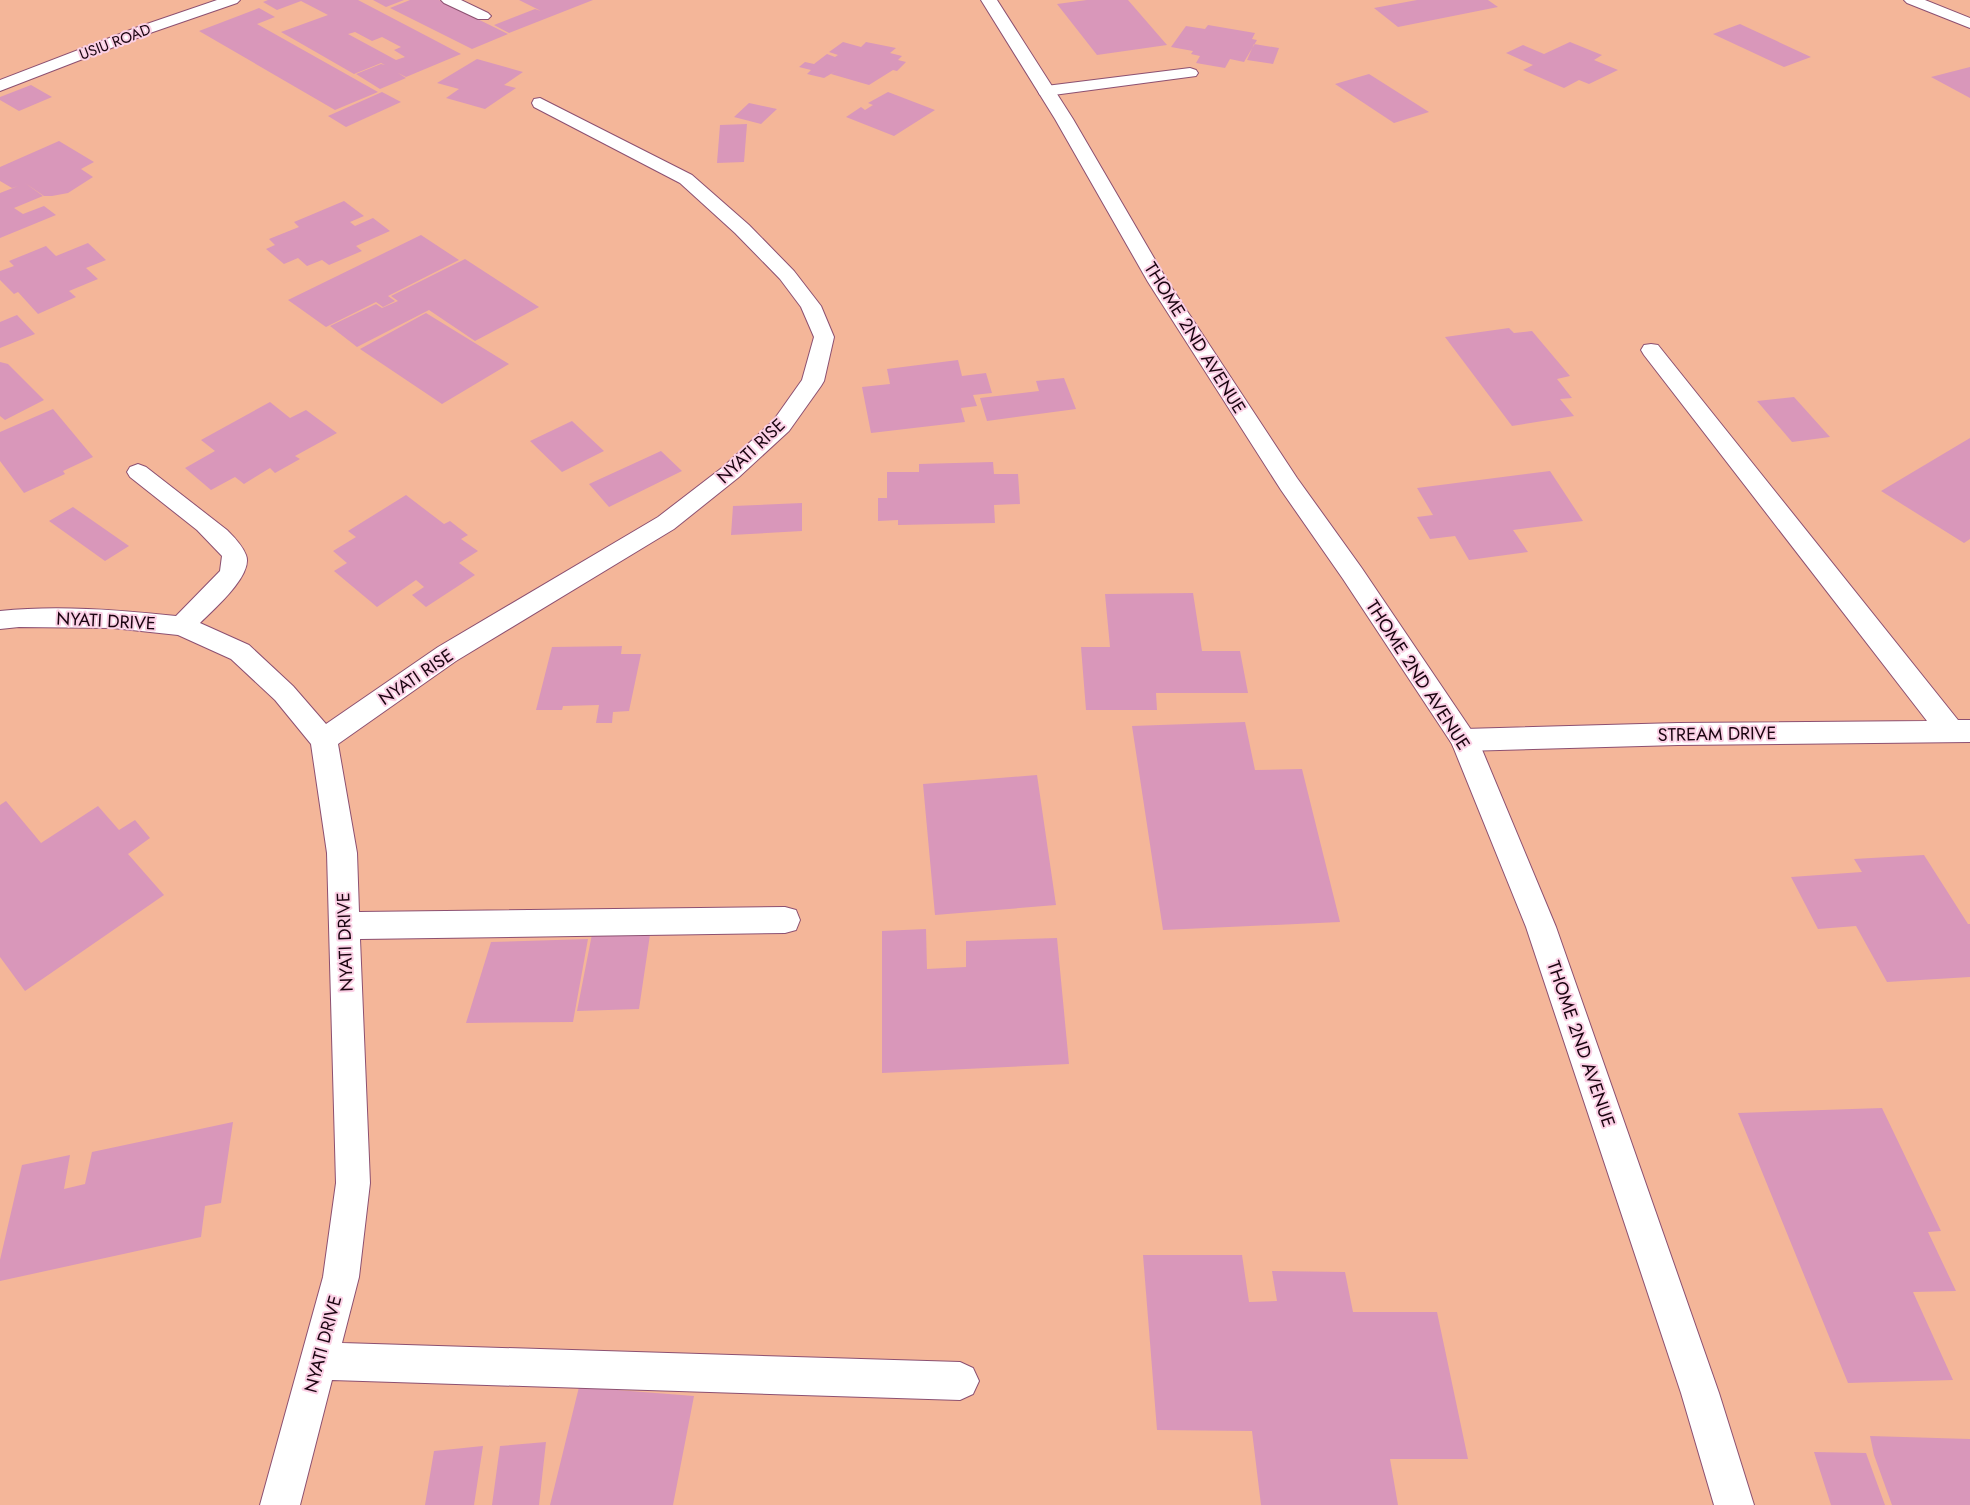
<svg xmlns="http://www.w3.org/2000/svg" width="1970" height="1505" font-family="Jost,sans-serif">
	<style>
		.green { fill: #f4b699 }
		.building { fill: #d997ba; fill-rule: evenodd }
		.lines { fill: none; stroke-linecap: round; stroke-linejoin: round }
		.lane-casing { stroke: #8c5071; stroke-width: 2 }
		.street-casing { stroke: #8c5071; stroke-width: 2 }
		.secondary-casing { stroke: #8c5071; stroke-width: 2 }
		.lane { fill: #fff; fill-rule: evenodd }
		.street { fill: #fff; fill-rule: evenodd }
		.secondary { fill: #fff; fill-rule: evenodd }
		.labels { text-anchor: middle; stroke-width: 4; stroke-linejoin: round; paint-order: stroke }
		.far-street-label { font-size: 15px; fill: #1a0410; stroke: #fbd0e5 }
		.street-label { font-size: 18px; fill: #1a0410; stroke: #fbd0e5 }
	</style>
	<rect width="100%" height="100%" fill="#fbd0e5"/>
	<path class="green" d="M0,0H1970V1505H0Z"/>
	<path class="building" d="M268,0H358L461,54L406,77L398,73L406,78L380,89L356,74L381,64L385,65L381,63L354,74L281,32L328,15L301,1L277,10L263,2ZM355,32L372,41L382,37L401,47L394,50L405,57L396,60L348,34Z
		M373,0H404L386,7Z
		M410,0H439L508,34L472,49L390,8Z
		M519,0H593L509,33L494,25L535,9L541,11Z
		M1087,0H1128L1167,45L1097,55L1057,4Z
		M1417,0H1488L1498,7L1398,27L1374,8Z
		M259,8L275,17L257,24L378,92L335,110L199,31Z
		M1740,24L1811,57L1784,67L1713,34Z
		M1208,25L1255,33L1252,39L1257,40L1244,62L1230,59L1225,68L1196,63L1200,56L1191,54L1193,51L1171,47L1186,26L1205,29Z
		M843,42L861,47L866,42L896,48L890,53L902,56L898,60L906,62L897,71L893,70L869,85L831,74L839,69L824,78L807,74L811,70L799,67L805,62L814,64L827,54L835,57L838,55L829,52Z
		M1570,42L1602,55L1594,60L1618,70L1589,84L1579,80L1564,88L1523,70L1533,65L1506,53L1523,45L1544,54Z
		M1254,44L1279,48L1273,64L1247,60Z
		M477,59L523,72L504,85L516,88L485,109L446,98L459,89L437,83Z
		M1970,67V98L1931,77Z
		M1369,74L1429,112L1394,123L1335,84Z
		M31,85L52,97L19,111L0,100V97Z
		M382,92L401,102L346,127L328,116Z
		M888,92L935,110L894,136L846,117L861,107L865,110L873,105L868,103Z
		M749,103L777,109L761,124L734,117Z
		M747,124L744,162L717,163L720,125Z
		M59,141L94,162L81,169L93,177L68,193L52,196H44L25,183L43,196L14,208L23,214L44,206L56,215L0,238V193L18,186L12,188L0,181V167Z
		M344,201L364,216L350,222L355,226L373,218L390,231L356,246L362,251L329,265L322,260L307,266L298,258L284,264L266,249L275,245L269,239L299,227L294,222Z
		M421,235L459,260L388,296L395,301L383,307L376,302L326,327L288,300Z
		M88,243L106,260L86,268L98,279L69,291L76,297L38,314L18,292L14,294L0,280V271L14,266L9,261L46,246L56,256Z
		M465,259L539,307L475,341L429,310L357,347L330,326L376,304L382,308L398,301L391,296Z
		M426,313L509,364L442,404L360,349Z
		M17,315L35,334L0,348V322Z
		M1509,328L1514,333L1532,331L1570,376L1557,379L1572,398L1560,399L1574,416L1512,426L1445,337Z
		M958,360L962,376L986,373L992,393L973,395L977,406L961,408L965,422L871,433L862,387L890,384L887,369Z
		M0,362L8,364L44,400L5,420L0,416Z
		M1064,378L1076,409L987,421L980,398L1039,391L1036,381Z
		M1794,397L1830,437L1792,442L1757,401Z
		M270,402L290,418L306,410L337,433L295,456L300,459L275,473L270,468L244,484L235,477L211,490L185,468L215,451L201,440Z
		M53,409L93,457L63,471L65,474L24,493L0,461V432Z
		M572,421L604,451L562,472L530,441Z
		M1970,438V539L1964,543L1881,491Z
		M661,451L682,471L609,507L589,484Z
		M993,462L994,474H1018L1020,504L994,505L995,523L898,525V520L878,521V498H887V472H919V464Z
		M1550,471L1583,521L1513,530L1528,552L1469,560L1455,536L1430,539L1417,517L1433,515L1417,488Z
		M406,495L444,524L450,521L468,535L461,539L478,551L459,563L475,575L426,607L412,595L424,587L416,580L377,607L334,571L347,563L333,551L356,537L348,531Z
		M802,503V531L731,535L733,506Z
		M73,507L129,546L105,561L49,521Z
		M1193,593L1202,651H1240L1248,693H1156L1157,710H1086L1081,647H1110L1105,594Z
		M622,646L621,654H641L629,711L613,712L612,723H596L599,705L563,706L562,710H536L552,647Z
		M1245,722L1255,770L1302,769L1340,922L1163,930L1132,726Z
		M1037,775L1056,905L935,915L923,784Z
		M6,801L41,843L98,806L119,830L135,820L150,838L128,854L164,895L25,991L0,957V805Z
		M1924,855L1968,924H1970V977L1887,982L1856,926L1818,929L1791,877L1862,872L1854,859Z
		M651,928L639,1009L577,1011L593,929Z
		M926,929L927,969L966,967V941L1057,938L1069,1064L882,1073V931Z
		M588,939L573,1022L466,1023L491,942Z
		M1882,1108L1941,1231L1928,1232L1956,1291L1913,1292L1953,1380L1848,1383L1738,1113Z
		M233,1122L221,1203L205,1206L201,1237L0,1281V1260L22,1165L70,1155L64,1189L85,1184L92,1152Z
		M1143,1255H1242L1249,1302L1277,1301L1272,1271L1345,1272L1353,1312H1437L1468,1459H1390L1398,1505H1261L1252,1431L1157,1430Z
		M579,1387L694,1396L673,1505H550Z
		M1870,1436L1970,1439V1505H1892L1874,1455Z
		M546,1442L539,1505H492L500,1446Z
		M483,1446L474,1505H425L434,1451Z
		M1814,1452L1866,1453L1885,1505H1831Z"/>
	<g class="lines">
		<defs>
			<path id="lane" d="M441,0H461L488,13L491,16L488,19H478L444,3Z
				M1190,68L1196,70L1198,73L1196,76L1046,96L1040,95L1038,91L1040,87L1046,86Z"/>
			<path id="street" d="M1904,0H1925L1970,18V28L1907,3Z
				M540,98L692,175L749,225L794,271L821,306L834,337L824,381L821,386L789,431L739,477L674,529L456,661L338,744L357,853L359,912L785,907L796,910L800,920L796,930L785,933L360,939L370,1183L359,1277L342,1343L960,1362L973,1368L979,1381L973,1394L960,1400L332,1380L300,1505H260L323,1277L336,1183L327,853L311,744L275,700L231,659L178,635L113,628L19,627L0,629V611C58,605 118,610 176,616L220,571L222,556L197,530L130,477L127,472L130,467L138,464L146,467L227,530C234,537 242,545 246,555C254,575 213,610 200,623L249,645L293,686L326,724L438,647L658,517L723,467L773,421L802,380L814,337L801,307L780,279L735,233L680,183L534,107L532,103L534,99Z
				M1651,344L1658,345L1958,720H1970V742L1678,745L1464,751L1454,748L1450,740L1454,732L1464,729L1678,723L1927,721L1644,355L1641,350L1644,345Z"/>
			<path id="secondary" d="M217,0H240L237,3L150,33L0,91V80L138,27Z
				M981,0H997L1073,119L1168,282L1297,478L1361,567L1478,740L1556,927L1719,1393L1754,1505H1714L1681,1393L1526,927L1452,744L1343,579L1281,490L1148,282L1055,119Z"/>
		</defs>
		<use href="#lane" class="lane-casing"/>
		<use href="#street" class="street-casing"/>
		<use href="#secondary" class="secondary-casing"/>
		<use href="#lane" class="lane"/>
		<use href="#street" class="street"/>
		<use href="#secondary" class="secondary"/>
	</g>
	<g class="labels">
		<g class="far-street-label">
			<text transform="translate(115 42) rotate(-21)" y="5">USIU ROAD</text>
		</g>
		<g class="street-label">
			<text transform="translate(1195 338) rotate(58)" y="6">THOME 2ND AVENUE</text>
			<text transform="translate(751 451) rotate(-43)" y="6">NYATI RISE</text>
			<text transform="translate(106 621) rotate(3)" y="6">NYATI DRIVE</text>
			<text transform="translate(1418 675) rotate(57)" y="6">THOME 2ND AVENUE</text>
			<text transform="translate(416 677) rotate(-34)" y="6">NYATI RISE</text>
			<text transform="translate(1717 734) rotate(-1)" y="6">STREAM DRIVE</text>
			<text transform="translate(345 942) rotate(-92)" y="6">NYATI DRIVE</text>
			<text transform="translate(1581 1044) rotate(71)" y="6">THOME 2ND AVENUE</text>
			<text transform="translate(323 1344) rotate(-75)" y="6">NYATI DRIVE</text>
		</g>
	</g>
</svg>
